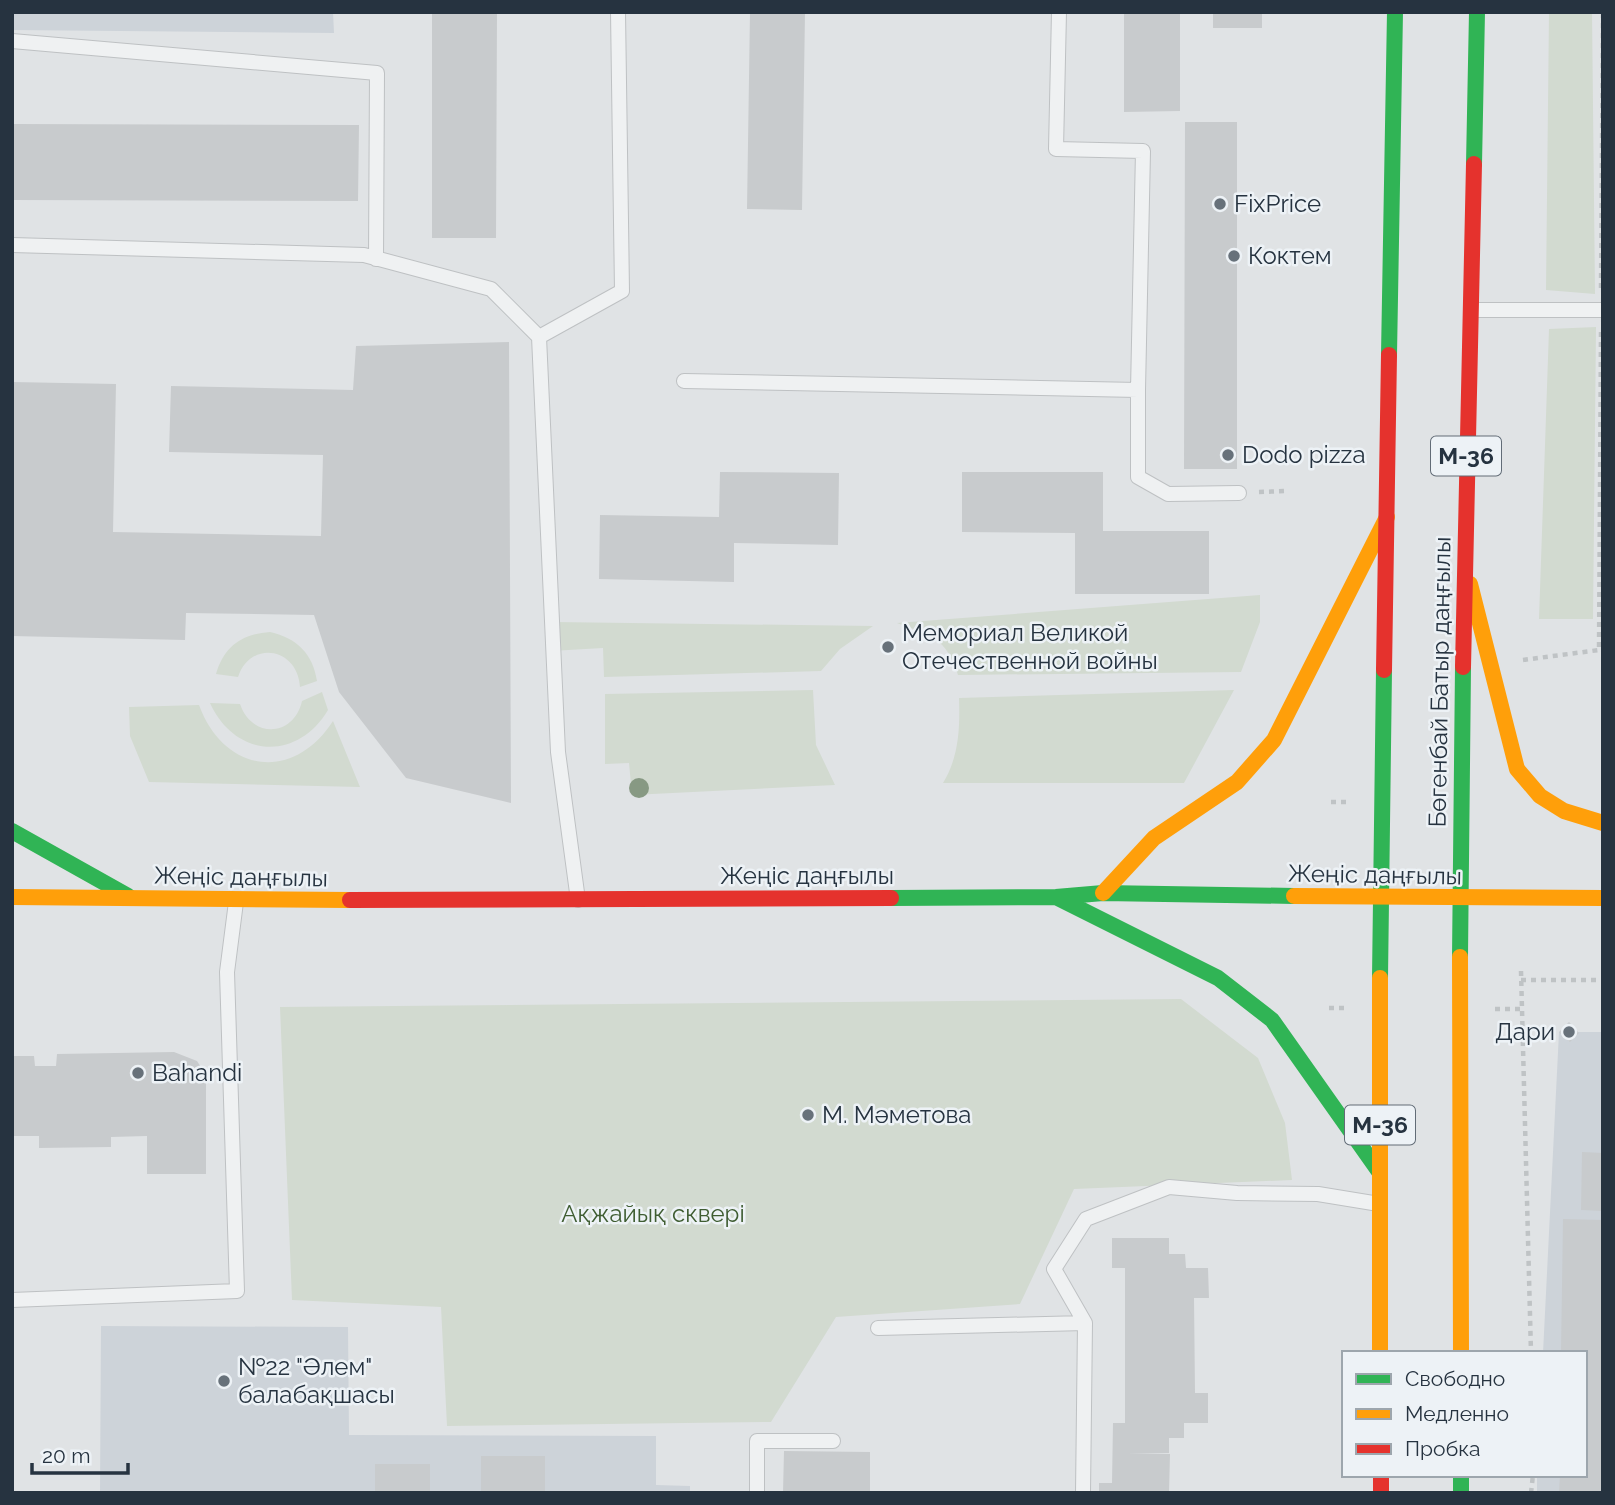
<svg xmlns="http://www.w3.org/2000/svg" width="1615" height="1505" font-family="Raleway,sans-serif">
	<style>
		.built { fill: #cdd3d9 }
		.green { fill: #d2dad0 }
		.building { fill: #c8cbcd }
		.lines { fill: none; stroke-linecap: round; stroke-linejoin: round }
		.lane-casing { stroke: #bec1c3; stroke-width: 16 }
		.path { stroke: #bfc3c5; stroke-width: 4.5; stroke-dasharray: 5 5; stroke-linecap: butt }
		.lane { stroke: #eff1f2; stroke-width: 14 }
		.fast { stroke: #30b455; stroke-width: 16 }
		.slow { stroke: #ff9f0a; stroke-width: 16 }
		.jam { stroke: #e5322d; stroke-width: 16 }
		.tree { fill: #879983 }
		.poi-dot { fill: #67717a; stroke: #edf2f6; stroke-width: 2.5 }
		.labels { text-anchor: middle; stroke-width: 5; stroke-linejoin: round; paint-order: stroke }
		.shield { fill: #edf2f6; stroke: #626c77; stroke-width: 2 }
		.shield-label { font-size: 23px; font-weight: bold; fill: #263340 }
		.poi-label { font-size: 24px; fill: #263340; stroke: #edf2f6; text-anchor: start }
		.street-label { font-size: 24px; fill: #263340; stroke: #edf2f6 }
		.park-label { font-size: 24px; fill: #3f5d32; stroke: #edf2f6 }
	</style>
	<rect width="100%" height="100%" fill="#e0e3e5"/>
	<path class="built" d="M12,12H333L334,33L12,30Z
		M1559,1032H1603V1493H1537V1475H1585V1353H1543Z
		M101,1326L348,1327L349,1435L656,1436V1485L690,1486V1493H100Z"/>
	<path class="green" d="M1549,12H1592L1595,294L1546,290Z
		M1596,327L1593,619H1539L1549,329Z
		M1260,595V622L1241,672L958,675C946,637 931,636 897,623Z
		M554,622L873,626L840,649L821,671L604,677L603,648L551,651Z
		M270,632C297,638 313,654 317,681L300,687C298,648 251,639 238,677L216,674C224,647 241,634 270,632Z
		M813,690L816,745L835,785L632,795L629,763L605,764V694Z
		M1234,690L1184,783H943C959,757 960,728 959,698Z
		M322,692L328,710C297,762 235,758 210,703L240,704C252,739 294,737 302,701Z
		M199,705C224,773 293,783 333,721L360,787L149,782L130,736L129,707Z
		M1181,999L1258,1058L1285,1123L1292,1180L1074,1189L1020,1304L836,1317L771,1422L447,1426L441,1307L292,1300L280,1007Z"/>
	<path class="building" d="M432,12H497L496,238H432Z
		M750,12H805L802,210L747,209Z
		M1124,12H1180V111L1124,112Z
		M1213,12H1262V28H1213Z
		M1185,122H1237V469H1184Z
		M12,124L359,125L358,201L12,200Z
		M509,342L511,803L406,778L339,692L314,615L186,613L185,640L12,636V382L116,384L113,532L321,536L323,455L169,452L171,386L353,390L356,346Z
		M720,472L839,473L838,545L734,543V582L599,579L600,515L719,517Z
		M962,472H1103V531H1209V594H1075V533L962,532Z
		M1569,1022L1579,1033L1570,1042L1559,1032Z
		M174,1052L197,1061L206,1075V1174H147V1136L111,1137V1147L39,1148V1136H12V1056H34L35,1066H56L57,1054Z
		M1582,1152L1603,1153V1211L1581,1210Z
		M1563,1219L1603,1220V1493H1559L1560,1475H1585V1353H1561Z
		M1112,1238H1169V1254H1185L1186,1268H1208L1209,1298H1194L1195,1393H1208V1423H1184V1438H1169V1453H1128L1170,1454L1169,1493H1099V1483H1112L1113,1423H1125V1268H1112Z
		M784,1451L870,1452V1493H783Z
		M481,1456H545V1493H481Z
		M375,1464H430V1493H375Z"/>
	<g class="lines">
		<defs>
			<path id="lane" d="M12,41L377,73L376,259
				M12,245L364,255L491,289L539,337L558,752L578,900
				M1471,310H1603
				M539,337L622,291L618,12
				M684,381L1138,390L1143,151L1056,149L1059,12
				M1138,390V477L1168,494L1239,493
				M12,1300L237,1291L227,972L236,902
				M1085,1323L1054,1269L1086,1219L1169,1187L1237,1193L1318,1194L1379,1204
				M878,1328L1085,1323L1083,1493
				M757,1493V1441H833"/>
		</defs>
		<use href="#lane" class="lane-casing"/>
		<path class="path" d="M1601,288L1603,12
			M1601,332L1599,650H1603
			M1259,492L1286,491
			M1523,660L1599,650
			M1331,802H1348
			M1521,971L1531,1353
			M1521,980H1603
			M1329,1008H1346
			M1495,1009H1522
			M1531,1493L1533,1475"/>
		<use href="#lane" class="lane"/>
		<path class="fast" d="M1474,164L1477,12
			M1389,355L1395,12
			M12,831L128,896
			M1056,897L1218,978L1272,1020L1380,1173
			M891,898L1056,897L1103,893L1294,896
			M1460,957L1463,667
			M1380,978L1384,670
			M1461,1475V1493"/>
		<path class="slow" d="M1470,584L1517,769L1540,796L1564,811L1603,823
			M1103,893L1154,838L1237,782L1274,740L1387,517
			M1294,896L1603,898
			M12,897L350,900
			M1460,957L1461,1353
			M1380,978V1353"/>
		<path class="jam" d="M1463,667L1474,164
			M1384,670L1389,355
			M350,900L891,898
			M1381,1475V1493"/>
	</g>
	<circle class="tree" cx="639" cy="788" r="10"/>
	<g class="poi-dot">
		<circle cx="1220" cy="204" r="7"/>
		<circle cx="1234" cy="256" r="7"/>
		<circle cx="1228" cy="455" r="7"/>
		<circle cx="888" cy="647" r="7"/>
		<circle cx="1569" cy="1032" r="7"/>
		<circle cx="138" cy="1073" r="7"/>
		<circle cx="808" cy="1115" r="7"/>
		<circle cx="224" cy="1381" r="7"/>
	</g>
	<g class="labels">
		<g class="shield">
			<rect x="1431" y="436.5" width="70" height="39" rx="5"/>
			<rect x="1345" y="1105.5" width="70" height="39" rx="5"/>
		</g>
		<g class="shield-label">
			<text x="1466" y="464">M-36</text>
			<text x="1380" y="1133">M-36</text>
		</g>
		<g class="poi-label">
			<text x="1234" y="212">FixPrice</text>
			<text x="1248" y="264">Коктем</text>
			<text x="1242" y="463">Dodo pizza</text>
			<text x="902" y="641">Мемориал Великой<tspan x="902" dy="28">Отечественной войны</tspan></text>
			<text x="1555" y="1040" text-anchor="end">Дари</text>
			<text x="152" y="1081">Bahandi</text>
			<text x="822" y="1123">М. Мәметова</text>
			<text x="238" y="1375">№22 "Әлем"<tspan x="238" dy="28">балабақшасы</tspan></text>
		</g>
		<g class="street-label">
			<text transform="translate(1440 682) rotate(-89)" y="8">Бөгенбай Батыр даңғылы</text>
			<text transform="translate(1375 875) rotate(1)" y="8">Жеңіс даңғылы</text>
			<text x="807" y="884">Жеңіс даңғылы</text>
			<text transform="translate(241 877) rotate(1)" y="8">Жеңіс даңғылы</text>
		</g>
		<g class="park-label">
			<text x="653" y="1222">Ақжайық сквері</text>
		</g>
	</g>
	<rect width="1615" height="1505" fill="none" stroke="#263340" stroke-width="28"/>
	<rect x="1342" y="1351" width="245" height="126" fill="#edf2f6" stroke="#9da6ad" stroke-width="2"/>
	<rect x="1356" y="1374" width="35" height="10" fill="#30b455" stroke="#9da6ad" stroke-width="2"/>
	<text x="1405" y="1386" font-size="21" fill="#263340">Свободно</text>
	<rect x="1356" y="1409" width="35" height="10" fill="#ff9f0a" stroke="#9da6ad" stroke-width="2"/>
	<text x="1405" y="1421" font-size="21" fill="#263340">Медленно</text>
	<rect x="1356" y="1444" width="35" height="10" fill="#e5322d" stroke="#9da6ad" stroke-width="2"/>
	<text x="1405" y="1456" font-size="21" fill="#263340">Пробка</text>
	<path d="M32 1463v10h96v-10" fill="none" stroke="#263340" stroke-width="3.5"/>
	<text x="42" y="1463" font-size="21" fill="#263340" stroke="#edf2f6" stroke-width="5" paint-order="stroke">20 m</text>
</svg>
